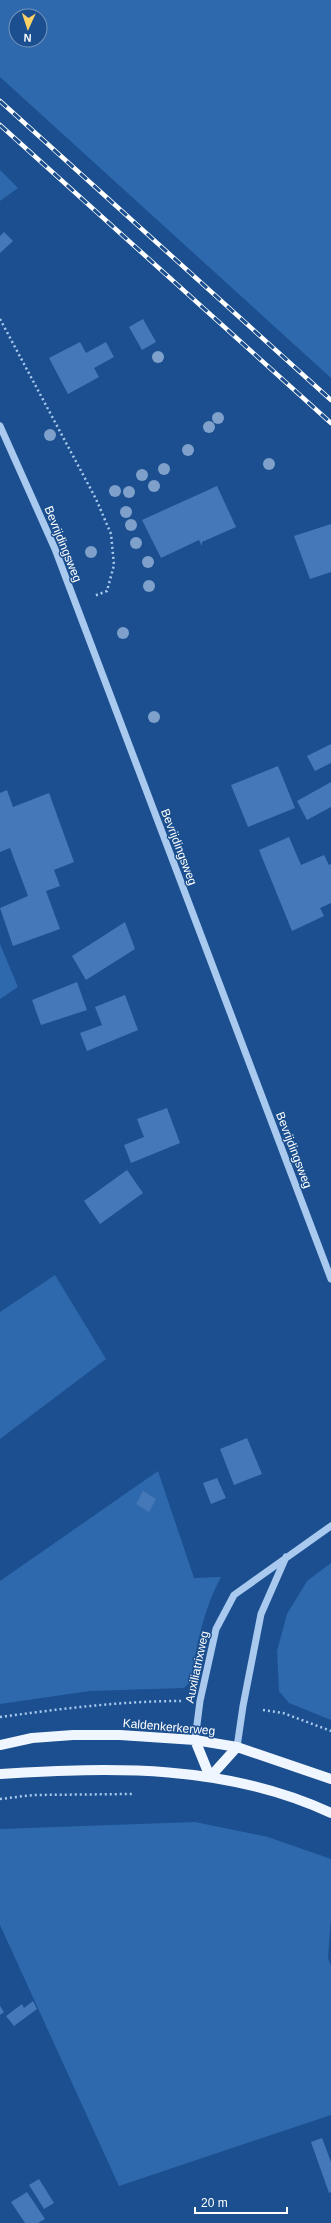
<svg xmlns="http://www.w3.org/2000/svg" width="331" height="2223" font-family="Helvetica,sans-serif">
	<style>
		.green { fill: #2e69ad; fill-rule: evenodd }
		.building { fill: #4478b7 }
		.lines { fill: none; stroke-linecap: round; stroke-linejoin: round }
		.path { stroke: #a9c9ee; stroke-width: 2.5; stroke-dasharray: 2 3; stroke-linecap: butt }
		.minor { stroke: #a9c9ee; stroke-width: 7 }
		.major { stroke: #f0f6ff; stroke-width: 10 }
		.rail-casing { stroke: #fff; stroke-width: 4.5 }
		.rail { stroke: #1b4f8f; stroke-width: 3; stroke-dasharray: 9; stroke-linecap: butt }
		.tree { fill: #7ea0ca }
		.labels { text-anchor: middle; stroke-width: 3; stroke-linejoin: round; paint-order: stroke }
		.street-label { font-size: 12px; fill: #fff; stroke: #1b4f8f }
	</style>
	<rect width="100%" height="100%" fill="#1b4f8f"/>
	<path class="green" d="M0,0H331V378L0,77ZM16,16H40V40H16Z
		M0,170L18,188L0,201Z
		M0,944L18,987L0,999Z
		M55,1275L106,1359L0,1439V1312Z
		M158,1471L194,1578L221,1577C203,1610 197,1645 190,1682L184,1688L90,1691L0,1704V1581Z
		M331,1563V1720L289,1703L279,1691L277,1651L287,1614L307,1581Z
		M195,1822L268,1837L331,1859V1918L328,1958L331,1966V2115L119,2186L0,1925V1829Z"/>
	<path class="building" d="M4,232L13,241L0,253V236Z
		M143,319L156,342L142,350L129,327Z
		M80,342L86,353L106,342L114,357L94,368L99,377L68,394L49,358Z
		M217,486L236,527L202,542V546L199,540L161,558L142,520Z
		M331,524V572L310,579L294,536Z
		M331,744V763L315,771L307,756Z
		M278,766L295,808L248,827L231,785Z
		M331,782V807L307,820L297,801Z
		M7,790L13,807L49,793L74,862L54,870L60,886L46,891L60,929L13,946L0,908L28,896L10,848L0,852V793Z
		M289,837L301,865L324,855L329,865L331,864V903L320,908L324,916L292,931L259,850Z
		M125,922L135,949L86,980L72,956Z
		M77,982L87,1010L41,1025L32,1000Z
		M125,995L138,1030L87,1051L80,1033L102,1025L95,1007Z
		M167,1108L180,1143L131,1163L124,1145L144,1137L137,1119Z
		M127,1170L143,1193L100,1224L84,1201Z
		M247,1438L262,1474L234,1485L220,1449Z
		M217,1478L226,1498L211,1504L203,1483Z
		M143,1491L156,1499L149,1512L136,1504Z
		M33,2001L37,2009L14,2026L6,2016L22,2004L24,2008Z
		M0,2006L4,2012L0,2015Z
		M322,2138L331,2162V2192L329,2193L311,2142Z
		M39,2179L54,2203L44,2209L29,2185Z
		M27,2192L45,2219L38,2223H25L11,2202Z"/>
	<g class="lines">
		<path class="path" d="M0,319L96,499L111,534L114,565L107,591L94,596
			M263,1710L283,1713L331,1731
			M0,1717C60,1709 120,1701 181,1701
			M0,1799L33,1795L132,1794"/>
		<path class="minor" d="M0,426L55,549L331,1279
			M195,1740L200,1701L216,1629L234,1595L331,1526
			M237,1747L243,1706L261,1614L286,1557"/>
		<path class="major" d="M195,1740L210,1777
			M0,1745L32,1738L73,1735H120L195,1740L237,1747L331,1779
			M0,1774C114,1767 225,1764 331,1813
			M210,1777L237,1747"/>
		<defs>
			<path id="rail" d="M0,101L331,400
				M0,125L331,423"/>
		</defs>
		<use href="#rail" class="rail-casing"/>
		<use href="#rail" class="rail"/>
	</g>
	<g class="tree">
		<circle cx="158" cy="357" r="6"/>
		<circle cx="218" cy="418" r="6"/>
		<circle cx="209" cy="427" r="6"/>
		<circle cx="50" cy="435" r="6"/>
		<circle cx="188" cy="450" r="6"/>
		<circle cx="269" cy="464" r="6"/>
		<circle cx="164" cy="469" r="6"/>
		<circle cx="142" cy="475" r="6"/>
		<circle cx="154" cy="486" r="6"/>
		<circle cx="115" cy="491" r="6"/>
		<circle cx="129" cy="492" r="6"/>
		<circle cx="126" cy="512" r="6"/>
		<circle cx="131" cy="525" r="6"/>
		<circle cx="136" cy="543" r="6"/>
		<circle cx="91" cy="552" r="6"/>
		<circle cx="148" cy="562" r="6"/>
		<circle cx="149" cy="586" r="6"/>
		<circle cx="123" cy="633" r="6"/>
		<circle cx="154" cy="717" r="6"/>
	</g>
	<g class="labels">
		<g class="street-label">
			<text transform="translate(63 544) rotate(68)" y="4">Bevrijdingsweg</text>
			<text transform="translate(179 847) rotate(69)" y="4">Bevrijdingsweg</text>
			<text transform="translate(294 1150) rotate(69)" y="4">Bevrijdingsweg</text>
			<text transform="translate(197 1667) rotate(-78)" y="4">Auxiliatrixweg</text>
			<text transform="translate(169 1727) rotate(5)" y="4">Kaldenkerkerweg</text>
		</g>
	</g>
	<g transform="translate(28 28) rotate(183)"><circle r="19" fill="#1b4f8f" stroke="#7695bc"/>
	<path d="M0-3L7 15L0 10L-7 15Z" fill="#ffd166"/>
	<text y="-6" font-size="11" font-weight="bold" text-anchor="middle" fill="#ffffff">N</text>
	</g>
	<path d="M195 2207v6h92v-6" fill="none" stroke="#ffffff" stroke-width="2"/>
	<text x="201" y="2207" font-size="12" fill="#ffffff" stroke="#1b4f8f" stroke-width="3" paint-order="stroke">20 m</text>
</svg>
